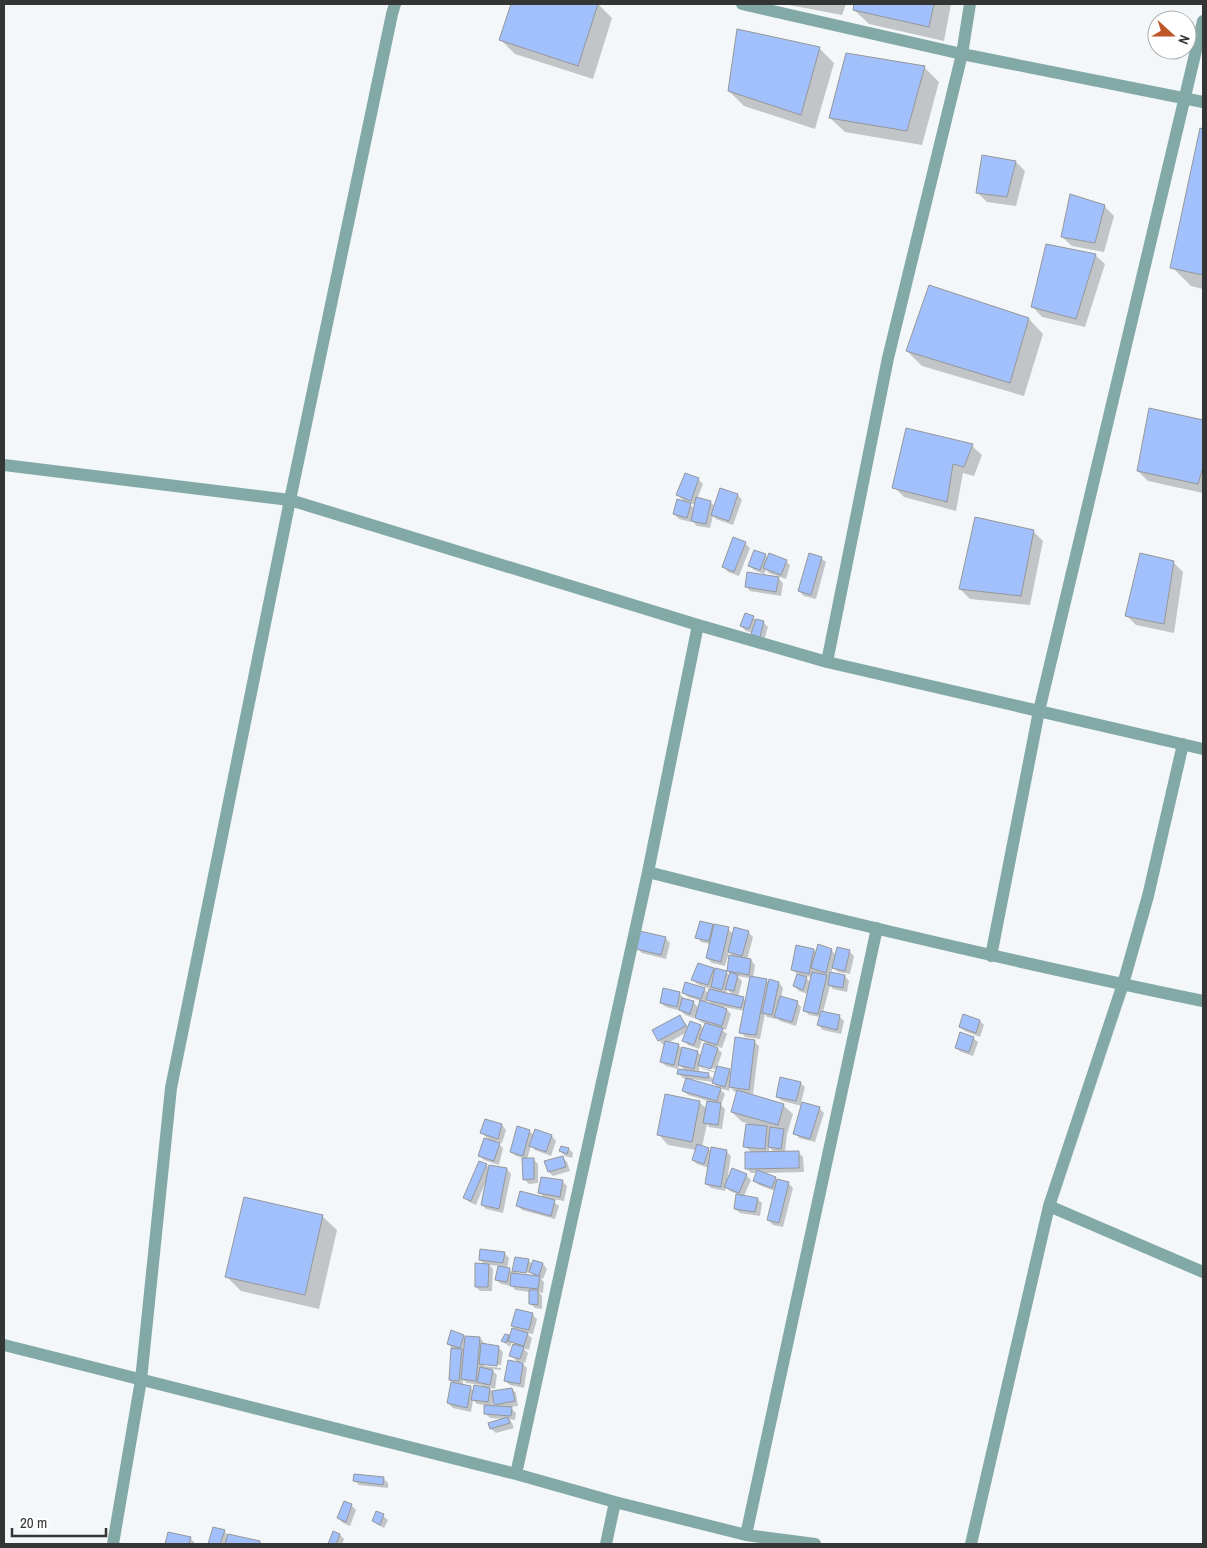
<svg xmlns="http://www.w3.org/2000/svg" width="1207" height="1548" font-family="'Archivo Narrow',sans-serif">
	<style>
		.shadow { fill: #0003; fill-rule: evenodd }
		.building { fill: #a2c0fc; stroke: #95979a }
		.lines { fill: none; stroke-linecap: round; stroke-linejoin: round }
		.street { stroke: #83a9a7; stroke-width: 12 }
	</style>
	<rect width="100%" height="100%" fill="#f3f7f9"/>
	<path class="shadow" d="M512,4H598L612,18L593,79L515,54L501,40Z
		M784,4H846L842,15Z
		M855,4H951L944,41L869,24L854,10Z
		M819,48L834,63L815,129L744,106L729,91Z
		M924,67L939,82L922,145L845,132L830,118Z
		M1200,129L1203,130V289L1191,286L1172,267Z
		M1016,162L1025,171L1016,206L987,202L978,193Z
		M1104,206L1114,216L1104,252L1072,246L1062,237Z
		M1095,255L1105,264L1085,327L1042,317L1033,307Z
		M1029,319L1043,334L1024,396L922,366L907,351Z
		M1150,409L1203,421V493L1148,481L1138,471Z
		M972,446L982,455L974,476L963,473L956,511L904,497L894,487Z
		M698,479L703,484L697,499L710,502L715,506L721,489L738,495L742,500L733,525L716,519L713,516L710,528L697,526L691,520V522L679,519L674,514L686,503L678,495ZM687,502L695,505V509Z
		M1033,531L1043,541L1030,605L970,599L960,589Z
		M745,543L750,548L739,576L728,572L724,567Z
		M765,555L768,558L786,561L790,565L786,579L769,573L766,570L764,574L754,570L750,566Z
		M821,558L826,562L816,599L804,596L799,591Z
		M1173,562L1183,572L1174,633L1136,625L1127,616Z
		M778,578L783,583L781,596L750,591L746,586Z
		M753,617L757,621L763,622L768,627L764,640L753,633L746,631L741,626Z
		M700,922L728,929L733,934L748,932L753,937L747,960H751L755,965L753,978L766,980L770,984V981L779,983L783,988L781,998L797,1002L801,1007L796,1026L780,1021L776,1018V1019L767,1017L765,1014L760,1039L745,1037L741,1032L745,1011L724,1007L731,1014L726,1030L720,1028L727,1034L722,1048L715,1046L722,1053L717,1067L729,1071L732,1073L754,1041L759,1046L753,1094L747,1093L746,1094L783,1105L793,1114L787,1134L785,1152H798L803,1157L804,1172L761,1173L775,1178L778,1180L788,1183L793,1188L783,1227L773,1225L768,1220L775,1191L759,1185L754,1181L757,1173H751L746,1168L752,1153L745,1146L747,1123L742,1122L732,1112L738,1092H735L730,1087L729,1091L719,1088L725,1094L721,1105L725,1109L722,1129L709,1127L707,1124L702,1147L708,1149L712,1152L726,1151L731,1156L727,1181L746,1175L751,1180L744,1196L757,1199L762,1203L760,1216L740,1213L735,1209L737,1194L730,1191L726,1187L725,1191L711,1188L706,1184L709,1168L697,1164L693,1160L696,1150L668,1145L659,1135L699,1102L707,1109L708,1101L688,1095L683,1091L687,1079L683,1078L679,1074L686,1071L679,1065L678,1069L666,1066L661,1062L665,1044L663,1045L659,1040L680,1016L689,1028L701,1026L704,1029L706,1024L701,1022L695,1016L694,1018L685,1015L681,1011L666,1007L661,1003L679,993L684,998V1000L693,1002L699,1008L701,1001L688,997L683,993L704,989L709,994L710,989L697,984L693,980L713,970L716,972H726L731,977V973L728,970L734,957L729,952L725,966L712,963L707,958L710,944L701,942L697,937ZM737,976L750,978L746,1001L743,998L738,997L742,981ZM727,989L734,996L726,994ZM707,999L714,1006L705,1003ZM687,1032L684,1041L688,1045L699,1049L702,1040L706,1043L702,1056L697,1052L682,1048L678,1045L668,1043ZM703,1065L717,1070V1072L703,1068ZM700,1066L703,1069L716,1073L714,1080L708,1074L698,1073ZM691,1079L713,1082L719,1089L691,1081ZM769,1147L775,1153H769Z
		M665,938L670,943L666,959L642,953L637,948Z
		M814,950L817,953L831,950L836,955L849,951L854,956L850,974L838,972L833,967L831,973L845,976L849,981L847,992L833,989L830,986L823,1012L839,1016L844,1021L841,1034L823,1030L818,1025L820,1017L809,1015L804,1010L808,994L799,991L794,986L798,975L793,970ZM804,976L812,977L810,982Z
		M980,1021L984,1025L980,1037L965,1031L960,1027Z
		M973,1038L978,1042L973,1056L961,1052L956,1048Z
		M800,1083L805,1087L801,1103L819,1108L824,1113L815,1142L799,1138L795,1133L802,1106L782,1101L777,1097Z
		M502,1125L506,1130L502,1143L496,1141L503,1148L499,1165L484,1160L480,1156L490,1141L482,1133Z
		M529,1131L534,1135L535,1131L552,1136L556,1141L551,1156L535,1150L531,1146L527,1159H533L538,1164V1183L529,1184L524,1179V1158L516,1156L511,1152Z
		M569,1149L573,1153L572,1158L565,1156L560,1151Z
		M562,1157L567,1162L570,1171L553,1176L549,1172Z
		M486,1165L490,1168V1166L507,1169L511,1174L503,1213L486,1209L482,1205L487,1182L486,1181L476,1205L469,1202L465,1197Z
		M562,1181L567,1186L564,1201L547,1198V1200L554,1202L559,1206L555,1219L522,1210L518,1206L546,1200L539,1192Z
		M322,1216L337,1230L319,1309L241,1291L227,1277Z
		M504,1253L509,1258L507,1269L513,1272L516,1258L528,1260L533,1265L543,1264L547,1269L543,1279L540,1278L544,1282L543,1293L539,1292L542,1296V1309L535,1308L530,1303V1292L515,1290L512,1286L501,1284L496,1280L499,1266L489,1265L493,1269L492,1291H480L476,1287L485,1265L480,1260ZM517,1271L532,1273L536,1277L517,1273Z
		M532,1314L537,1319L533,1334L526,1333L532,1338L529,1350L523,1348L528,1353L525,1363L520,1361L527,1368L524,1388L510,1385L505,1381L518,1363L511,1355L515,1340L513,1339L510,1347L503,1341L508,1336L510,1338L517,1331L512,1326Z
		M463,1336L466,1339L480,1338L484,1343V1345L498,1347L503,1352L501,1365L484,1363V1366L501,1368V1370L491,1369L497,1375L495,1389L488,1387L493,1392L512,1389L516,1393L518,1406L510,1407L516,1413L515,1420L509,1419L512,1423L514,1428L496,1433L491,1429L504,1419L490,1418L485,1413L486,1405L477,1404L473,1400L471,1412L453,1408L448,1403L452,1382L450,1380L452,1348L448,1344ZM463,1380L467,1383L481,1385L484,1388L474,1391L470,1387L463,1386ZM494,1397L495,1404L498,1407H492Z
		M384,1479L388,1483V1488L359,1485L355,1481Z
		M344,1503L352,1506L356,1510L350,1526L343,1523L338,1518Z
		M383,1516L388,1520L384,1528L378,1525L374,1521Z
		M214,1528L224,1531L228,1535L260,1542L262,1544H209Z
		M334,1533L340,1535L344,1539L342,1544L330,1543Z
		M169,1534L190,1538L196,1544H167Z"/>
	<path class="building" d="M511,4H598L578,66L499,40Z
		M854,4H934L929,27L853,10Z
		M737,29L820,47L801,115L728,91Z
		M846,53L925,66L907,131L829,118Z
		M1200,128L1203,129V275L1170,268Z
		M982,155L1016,161L1007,197L976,193Z
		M1070,194L1105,205L1095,243L1061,237Z
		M1046,244L1096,254L1076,319L1031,307Z
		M929,285L1029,318L1010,383L906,351Z
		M1149,408L1203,420V467L1198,484L1137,471Z
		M906,428L973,444L964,467L953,464L947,502L892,488Z
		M685,473L699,478L691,501L676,495Z
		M720,488L738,494L729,521L711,515Z
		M696,497L711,501L706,524L691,521Z
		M677,499L691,503L687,518L673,514Z
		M975,517L1034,530L1021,596L959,589Z
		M733,537L746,542L734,572L722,567Z
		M754,550L766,554L760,570L748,566Z
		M769,553L787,560L781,575L763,568Z
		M809,553L822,557L811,595L798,591Z
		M1140,553L1174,561L1164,624L1125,616Z
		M747,572L779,577L776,592L745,587Z
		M745,613L754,616L749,629L740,626Z
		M756,619L764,621L760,637L751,634Z
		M700,921L713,924L709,941L695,938Z
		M714,924L729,927L721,962L706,958Z
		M734,927L749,931L742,956L728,952Z
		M640,931L666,937L661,955L636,949Z
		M818,944L832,949L826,973L811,968Z
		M796,945L814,949L809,974L791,970Z
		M837,947L850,950L845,971L832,968Z
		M729,955L751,959L749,975L727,971Z
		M698,963L714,968L708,985L691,980Z
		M715,968L727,971L722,990L711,987Z
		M730,972L738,975L734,991L725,989Z
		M812,972L827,975L818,1014L803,1011Z
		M830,972L845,975L843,988L828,985Z
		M797,974L807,977L803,990L793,986Z
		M750,976L767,979L756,1035L739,1033Z
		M769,979L779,982L772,1015L762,1013Z
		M685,982L705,988L701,999L682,993Z
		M663,988L680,992L677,1007L660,1003Z
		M709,989L744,997L741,1008L706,1000Z
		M780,996L798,1001L792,1022L774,1017Z
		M682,998L694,1001L690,1014L679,1010Z
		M700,1000L727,1009L722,1026L695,1018Z
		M821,1011L840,1015L837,1030L817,1025Z
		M963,1014L980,1020L976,1033L959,1027Z
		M680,1015L686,1026L658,1041L652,1030Z
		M690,1021L701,1025L694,1045L682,1041Z
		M705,1023L723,1028L717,1045L699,1039Z
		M960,1032L974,1037L969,1052L955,1048Z
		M735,1037L755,1040L749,1090L729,1087Z
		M665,1041L679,1044L674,1065L660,1062Z
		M704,1043L718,1048L711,1069L698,1065Z
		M682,1047L698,1051L694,1069L678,1065Z
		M717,1066L730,1069L725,1087L712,1083Z
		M678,1069L709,1073L708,1078L677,1074Z
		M780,1077L801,1082L796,1101L776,1097Z
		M686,1078L721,1088L717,1101L682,1091Z
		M737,1090L784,1104L778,1125L731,1112Z
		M665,1094L700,1101L692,1142L657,1135Z
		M707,1101L721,1103L718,1125L703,1123Z
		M802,1102L820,1107L810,1139L793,1134Z
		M485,1119L502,1124L498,1139L480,1133Z
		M746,1124L767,1126L765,1149L743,1147Z
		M517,1126L530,1130L523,1156L510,1152Z
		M770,1127L784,1129L781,1149L768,1147Z
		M535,1129L552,1135L546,1152L529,1146Z
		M484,1138L500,1143L494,1161L478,1156Z
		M697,1144L709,1148L704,1164L692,1160Z
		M561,1146L569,1148L567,1154L559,1151Z
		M711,1147L727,1150L721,1187L705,1184Z
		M799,1151V1168L745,1169V1152Z
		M563,1156L566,1167L548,1172L544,1161Z
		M522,1158H534V1179L523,1180Z
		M479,1161L487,1164L471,1201L463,1198Z
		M489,1165L507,1168L499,1209L481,1205Z
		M732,1168L747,1174L739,1193L724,1187Z
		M757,1170L776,1177L772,1188L753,1181Z
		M541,1177L563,1180L560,1197L538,1193Z
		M777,1179L789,1182L779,1223L767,1220Z
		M520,1191L555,1200L551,1216L516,1206Z
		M736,1194L758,1198L755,1212L734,1209Z
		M244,1197L323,1215L305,1295L225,1277Z
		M480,1249L505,1252L503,1263L479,1260Z
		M515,1257L529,1259L526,1273L512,1271Z
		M533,1260L543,1263L539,1276L529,1272Z
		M475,1263L489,1264L488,1287H475Z
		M498,1266L510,1268L507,1282L495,1280Z
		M511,1273L540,1276L538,1289L510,1286Z
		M529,1290H538V1305L529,1304Z
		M516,1309L533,1313L529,1330L511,1326Z
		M512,1328L528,1333L524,1346L508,1341Z
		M451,1330L464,1335L460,1348L447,1344Z
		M505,1334L509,1335L506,1343L501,1341Z
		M465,1336L480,1337L476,1381L461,1379Z
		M481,1343L499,1346L497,1366L479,1364Z
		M513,1344L524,1347L520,1359L509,1356Z
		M451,1348L462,1349L459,1381L449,1380Z
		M508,1360L523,1363L520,1384L504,1381Z
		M480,1367L493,1370L490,1385L477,1382Z
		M451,1382L471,1386L467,1408L447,1403Z
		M474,1385L490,1388L488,1402L471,1400Z
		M512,1388L515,1401L494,1405L492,1391Z
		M484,1405L512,1407L511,1416L484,1414Z
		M508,1417L510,1423L490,1429L488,1423Z
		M354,1474L384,1477L383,1485L353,1481Z
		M344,1501L352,1504L346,1522L337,1518Z
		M376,1511L384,1514L380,1525L372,1521Z
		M213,1527L225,1530L220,1544H208Z
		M333,1531L340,1534L336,1544H328Z
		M168,1532L191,1537L189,1544H165Z
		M228,1534L260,1541V1544H225Z"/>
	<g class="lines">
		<path class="street" d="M742,4L962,54L1203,102
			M4,465L290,500L698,625L827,662L1203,749
			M827,662L888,358L962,54L970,4
			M648,872C832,919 1017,963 1203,1001
			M991,956L1039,711L1203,21
			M1049,1206L1203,1272
			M4,1345L516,1474L615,1502L746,1535L815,1544
			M516,1474L648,872L698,625
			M746,1535L877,928
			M113,1544L141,1380L171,1088L290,500L392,14L395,4
			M606,1544L615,1502
			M971,1544L1049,1206L1123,984L1148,896L1183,744"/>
	</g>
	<rect width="1207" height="1548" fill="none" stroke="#343636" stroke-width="10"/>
	<g transform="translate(1172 35) rotate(111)"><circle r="24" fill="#ffffff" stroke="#aeafaf"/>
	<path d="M0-4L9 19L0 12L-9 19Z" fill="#bd5728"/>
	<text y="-8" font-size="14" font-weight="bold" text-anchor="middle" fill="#343636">N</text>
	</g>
	<path d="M12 1528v8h94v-8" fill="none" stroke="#343636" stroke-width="2.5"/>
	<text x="20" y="1528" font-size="15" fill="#343636" stroke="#ffffff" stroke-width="4" paint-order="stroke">20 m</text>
</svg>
